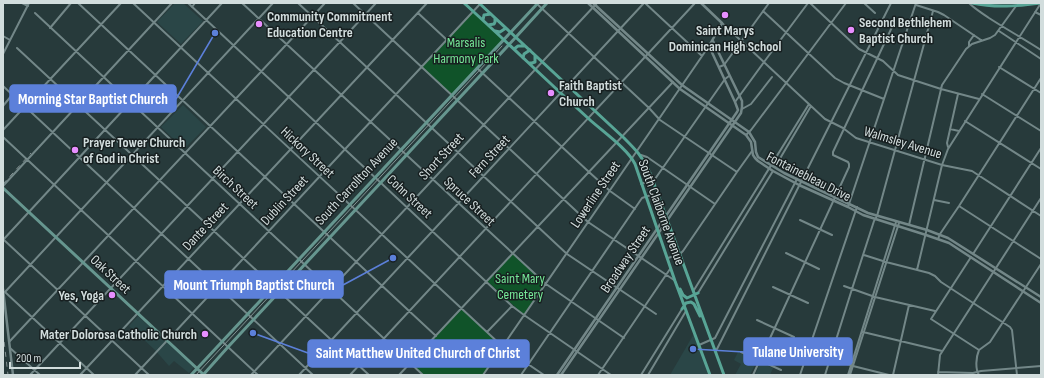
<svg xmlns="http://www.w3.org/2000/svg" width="1044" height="378" font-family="'Sofia Sans Condensed',sans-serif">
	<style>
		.built { fill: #2a4647 }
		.green { fill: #105329 }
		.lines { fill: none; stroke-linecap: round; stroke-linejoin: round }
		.minor { stroke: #738788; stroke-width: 2 }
		.tertiary { stroke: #738788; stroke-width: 2.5 }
		.secondary { stroke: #66968f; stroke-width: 3 }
		.primary { stroke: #58a596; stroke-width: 3 }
		.tram { stroke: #849293; stroke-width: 1 }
		.rail { stroke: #849293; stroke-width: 1; stroke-dasharray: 5 5; stroke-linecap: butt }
		.poi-dot { fill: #e88eff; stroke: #171f20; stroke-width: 1.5 }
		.labels { text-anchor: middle; stroke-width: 3; stroke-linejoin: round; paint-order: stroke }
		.poi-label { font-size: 14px; font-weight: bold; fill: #d2dddd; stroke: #171f20; text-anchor: start }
		.park-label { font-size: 14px; fill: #76e998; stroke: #171f20 }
		.street-label { font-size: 14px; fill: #d2dddd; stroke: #171f20 }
		.leader { fill: none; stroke: #5c80da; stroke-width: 1.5 }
		.callout-dot { fill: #5c80da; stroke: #171f20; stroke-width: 1.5 }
		.callout { fill: #5c80da; stroke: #5c80da; stroke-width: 1.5 }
		.callout-label { font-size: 15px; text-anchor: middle; font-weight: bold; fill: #fff }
	</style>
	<rect width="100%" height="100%" fill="#273a3b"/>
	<path class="built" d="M175,3H183L203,21L181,44L157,22Z
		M183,105L206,127L184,149L161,127Z
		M138,316L194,367L189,373L174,361L169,366L155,350L129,326Z
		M695,332L710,375H670Z
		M738,352L757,361L750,375H735L741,364L734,360Z
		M760,363H762L773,368L770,375H755Z"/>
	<path class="green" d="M473,12L504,40L452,95L421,67Z
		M513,254L546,284L524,315L487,281Z
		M462,309L503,347L483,375H423L410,363Z"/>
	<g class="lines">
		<path class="minor" d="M22,3L28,6
			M78,3L436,336
			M133,3L503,347L544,375
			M188,3L381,183L512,306L524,315L611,375
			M242,3L546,284L624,338
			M298,3L567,254L656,314
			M353,3L588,222L674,280
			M536,3L649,108L660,120L737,172
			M645,3L702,56
			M810,3L859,49L883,61L898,75L941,89L979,99
			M864,3L875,13
			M969,3C975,9 982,13 989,18C1006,29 1024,39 1041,50
			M916,5L938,12L944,15L981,40
			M192,7L195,3
			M763,11L835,78L844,83L884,99
			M1035,12L1041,15
			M35,13L423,375
			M418,13L447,40
			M722,23L825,119L843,128L856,138L942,165L972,171L1041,216
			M50,28L71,3
			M999,31L1041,59
			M3,36L10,40
			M969,46V42L974,35
			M17,48L369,375
			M3,54L29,3
			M719,67L724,65L769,3
			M999,67L1041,93
			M477,68L589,172L610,191L635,209
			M3,86L313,375
			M982,94L1041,131
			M735,102L764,62L808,3
			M3,106L12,95
			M742,109L751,104L772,77
			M965,121L1041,169
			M950,129L959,131
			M3,130L121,3
			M746,135L751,130L846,3
			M3,137L258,375
			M948,147L947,143L958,94
			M641,155L647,157L663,168L715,204
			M775,167L811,106
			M641,184L655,179L725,79L729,76
			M3,186L172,3
			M934,200L949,203
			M959,206L1041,259
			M848,207L916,3
			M800,220L832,235
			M909,225L942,85L966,49L972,44L990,38L995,35L1016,6
			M938,239L940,234L959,206L1041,78
			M3,240L222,3
			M4,240L149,375
			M786,253L819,269
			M973,254L1041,148
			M864,255L886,262L929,273L935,276L941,282L1010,327L1012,330L1017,375
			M971,257L931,319L979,350
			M668,258L680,254L683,251L737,172L752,151
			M917,270L942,165L948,149L1041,3
			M844,286L875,297L935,311
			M773,287L808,303
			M694,290L809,104
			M3,292H5L273,3
			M5,292L94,375
			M698,293L773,171
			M757,320L794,337
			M487,332L512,306
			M863,332L942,351
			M9,342L325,3
			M699,345L715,338L797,179
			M10,348L40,375
			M715,350L717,349L891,3
			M979,350L990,342L1041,264
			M979,350C976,357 975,369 979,375
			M741,352L781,370
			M831,358L853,366L889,375
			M938,372L973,373L981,371L1041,366
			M30,375L376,3
			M80,375L427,3
			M135,375L481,3
			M251,375L597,3
			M299,375L644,3
			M350,375L695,3
			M399,375L673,82
			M483,375L709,46
			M521,375L642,198L657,193
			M598,375L670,269
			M641,375L682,309
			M648,375L686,311
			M753,375L849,167V164L848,162L833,155V152L893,25
			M800,375L857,207
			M825,375L852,289L874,221L877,216L933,11
			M848,375L896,222
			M850,375L899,223
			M893,375L909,305
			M938,375L940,355L1041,198"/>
		<path class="tertiary" d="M588,3L680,89L746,135L751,142L753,155L755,158L758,161L773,171L799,185L848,207L863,215L926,235L949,243L1041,303
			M593,3L682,85L749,132L755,142L756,152L758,157L784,173L868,213L927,230L948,238L1041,297
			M3,289L13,375
			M557,375L737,112L738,110L735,102L709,46L722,23L701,3
			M561,375L741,113L742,107V101L713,41"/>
		<path class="secondary" d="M3,188L203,374
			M191,375L538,3
			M203,375L228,347L516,37L547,3"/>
		<path class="primary" d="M464,3C506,41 547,81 589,119C602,131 628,149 635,164L675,281L710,375
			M479,3L624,138C636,150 643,157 650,173L724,375
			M972,3C995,8 1018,6 1041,3
			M483,20L484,15L491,14
			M488,25L494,24L495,22V18
			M495,31L500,32L506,28
			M514,49L518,46H525
			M523,58L524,54L530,50
			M529,63H532L535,62V56
			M680,289L683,295L687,298L698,293
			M682,309L686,303L691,302L694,304L700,316"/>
		<path class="tram" d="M196,375L502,46"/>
		<path class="rail" d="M3,184L31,153
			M3,332L8,375"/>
	</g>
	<g class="poi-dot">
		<circle cx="725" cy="15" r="4"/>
		<circle cx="259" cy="24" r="4"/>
		<circle cx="851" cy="30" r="4"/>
		<circle cx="551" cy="93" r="4"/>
		<circle cx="75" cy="150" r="4"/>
		<circle cx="112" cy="295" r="4"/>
		<circle cx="205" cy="334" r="4"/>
	</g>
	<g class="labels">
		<g class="poi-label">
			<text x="267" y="21">Community Commitment<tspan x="267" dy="16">Education Centre</tspan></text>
			<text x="859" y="27">Second Bethlehem<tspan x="859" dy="16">Baptist Church</tspan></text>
			<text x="725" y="35" text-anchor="middle">Saint Marys<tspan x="725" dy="16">Dominican High School</tspan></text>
			<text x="559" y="90">Faith Baptist<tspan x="559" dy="16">Church</tspan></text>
			<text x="83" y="147">Prayer Tower Church<tspan x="83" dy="16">of God in Christ</tspan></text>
			<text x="104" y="300" text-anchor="end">Yes, Yoga</text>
			<text x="197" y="339" text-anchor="end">Mater Dolorosa Catholic Church</text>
		</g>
		<g class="park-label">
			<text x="466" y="47">Marsalis<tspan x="466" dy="16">Harmony Park</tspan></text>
			<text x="520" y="283">Saint Mary<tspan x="520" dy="16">Cemetery</tspan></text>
		</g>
		<g class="street-label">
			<text transform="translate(903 142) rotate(17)" y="5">Walmsley Avenue</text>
			<text transform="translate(308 152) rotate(43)" y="5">Hickory Street</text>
			<text transform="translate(441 156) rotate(-47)" y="5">Short Street</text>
			<text transform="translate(489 156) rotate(-47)" y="5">Fern Street</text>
			<text transform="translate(809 176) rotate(27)" y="5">Fontainebleau Drive</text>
			<text transform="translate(356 181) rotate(-47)" y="5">South Carrollton Avenue</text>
			<text transform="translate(236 187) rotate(43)" y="5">Birch Street</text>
			<text transform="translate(595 194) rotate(-56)" y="5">Lowerline Street</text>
			<text transform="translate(410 196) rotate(43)" y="5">Cohn Street</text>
			<text transform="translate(284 200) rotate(-47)" y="5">Dublin Street</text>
			<text transform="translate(470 201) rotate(43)" y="5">Spruce Street</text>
			<text transform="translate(662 212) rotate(70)" y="5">South Claiborne Avenue</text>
			<text transform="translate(205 226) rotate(-47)" y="5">Dante Street</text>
			<text transform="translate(625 259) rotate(-56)" y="5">Broadway Street</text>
			<text transform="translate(111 274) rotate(43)" y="5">Oak Street</text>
		</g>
	</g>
	<path class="leader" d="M215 33L176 99M393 258L343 285M693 349L744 352M253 333L308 353"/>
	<g class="callout-dot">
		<circle cx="215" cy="33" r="4"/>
		<circle cx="393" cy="258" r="4"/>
		<circle cx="693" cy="349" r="4"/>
		<circle cx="253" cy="333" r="4"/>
	</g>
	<g class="callout">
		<rect x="10" y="85" width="166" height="27" rx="4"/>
		<rect x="165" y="271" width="178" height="27" rx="4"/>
		<rect x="744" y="338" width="108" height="27" rx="4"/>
		<rect x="308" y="340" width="221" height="27" rx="4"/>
	</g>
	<g class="callout-label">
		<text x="93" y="104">Morning Star Baptist Church</text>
		<text x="254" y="290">Mount Triumph Baptist Church</text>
		<text x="798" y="357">Tulane University</text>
		<text x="418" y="358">Saint Matthew United Church of Christ</text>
	</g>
	<rect width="1044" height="378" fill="none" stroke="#d2dddd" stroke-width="8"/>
	<path d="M10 362v6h70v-6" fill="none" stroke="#d2dddd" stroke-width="2"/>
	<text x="16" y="362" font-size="12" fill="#d2dddd" stroke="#171f20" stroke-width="3" paint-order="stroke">200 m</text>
</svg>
